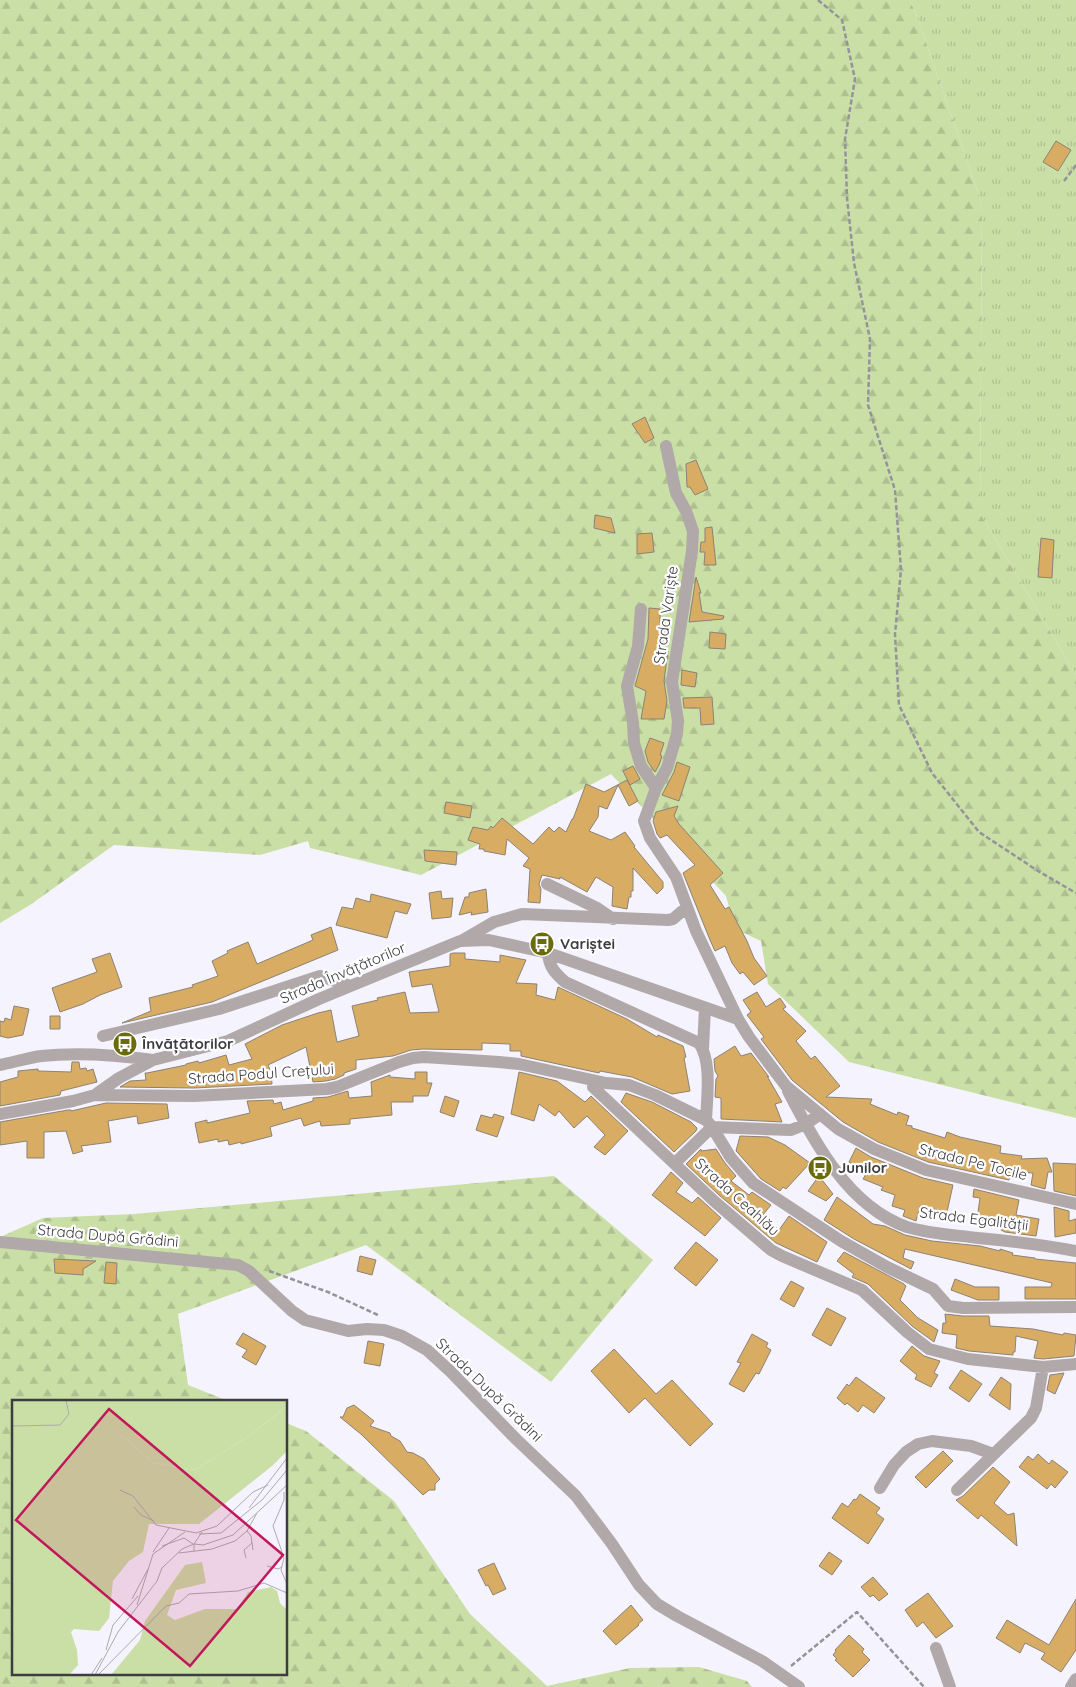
<svg xmlns="http://www.w3.org/2000/svg" width="1076" height="1687" font-family="Quicksand,sans-serif">
	<style>
		.grass { fill: url(#grass-tufts) }
		.forest { fill: url(#forest-firs) }
		.building { fill: #d9ac63; stroke: #8b8275 }
		.lines { fill: none; stroke-linecap: round; stroke-linejoin: round }
		.path { stroke: #94939b; stroke-width: 2.5; stroke-dasharray: 5 2.5; stroke-linecap: butt }
		.minor { stroke: #b0a8a9; stroke-width: 12 }
		.labels { text-anchor: middle; stroke-width: 4.5; stroke-linejoin: round; paint-order: stroke }
		.street-label { font-size: 15px; fill: #3c3c42; stroke: #fff }
		.poi-label { font-size: 15px; font-weight: bold; fill: #3c3c42; stroke: #fff; text-anchor: start }
		.inset-road { fill: none; stroke: #abaab2; stroke-width: 1 }
		.view { fill: #c2185b; fill-opacity: 0.15; stroke: #c2185b; stroke-width: 2.5 }
		.inset-edge { fill: none; stroke: #3c3c42; stroke-width: 2.5 }
	</style>
	<defs>
		<pattern id="grass-tufts" width="24" height="20" patternUnits="userSpaceOnUse" patternTransform="scale(1.25)"><rect width="24" height="20" fill="#cadfa5"/><path d="M3 7l-1-3M5 7V3M7 7l1-3M15 17l-1-3M17 17v-4M19 17l1-3" fill="none" stroke="#aec08f"/></pattern>
		<pattern id="forest-firs" width="22" height="20" patternUnits="userSpaceOnUse" patternTransform="scale(1.25)"><rect width="22" height="20" fill="#cadfa5"/><path d="M5 1l3.5 6h-7zM16 11l3.5 6h-7z" fill="#aec08f"/></pattern>
	</defs>
	<rect width="100%" height="100%" fill="#f5f3fd"/>
	<path class="grass" d="M909,0H1076V675L980,513L982,204L915,11Z"/>
	<path class="forest" d="M0,0H909L915,11L982,204L980,513L1076,675V1118L849,1062L768,984L761,941L735,929L726,896L611,774L421,875L310,848L308,841L260,855L114,845L30,905L0,923Z
		M554,1176L653,1260L551,1382L366,1245L178,1314L188,1385L228,1401H14V1673H286V1423L306,1431L394,1501L470,1614L547,1686L630,1668L699,1667L747,1681L752,1687H0V1237L43,1218L134,1214Z"/>
	<path class="building" d="M1056,141L1071,150L1058,171L1043,162Z
		M645,417L654,438L645,443L632,424Z
		M696,460L708,489L695,495L690,487H687L686,464Z
		M595,515L611,518L615,533L594,528Z
		M712,527L716,565H704L705,552H700L701,542H705V528Z
		M652,533L654,552L637,554V534Z
		M1041,538L1054,540L1052,578L1038,577Z
		M696,577L701,593H699L702,612L724,616L723,619L689,622Z
		M649,608L660,609V624H663L662,633H664L662,649L668,651L664,681L667,701L664,719H641L646,691L635,686L648,639Z
		M710,632L726,634L725,649L709,648Z
		M682,670L697,673L695,687L681,685Z
		M712,697L714,724L701,725L700,708H684L683,698Z
		M650,738L664,743L660,755L662,756L659,765L655,772L648,762L645,751Z
		M677,762L690,767L679,801L662,795L674,772Z
		M633,766L640,779L630,785L623,771Z
		M627,780L638,801L629,806L618,785L607,809L599,806L598,817L589,831L611,840L625,832L635,846L634,847L663,882V888L657,894L633,868V891H631V897H629L627,909L612,906L613,887L596,877L587,892L560,877V879L542,875L539,884L541,889L540,903L528,902L530,869L523,866L529,858L507,839L505,855L484,851V849H479L480,844L468,840L473,827L488,830L491,826L493,828L502,818L533,844L549,827L554,832L559,827L566,832L572,819H573L586,784L604,792Z
		M446,802L472,806L470,818L444,813Z
		M678,806L674,816L679,824L723,873L710,885L725,909L729,907L747,941L754,958L767,976L754,985L743,972L740,974L732,963L725,946L715,951L710,940L683,873L695,865L667,835L660,838L657,834L653,821L656,812Z
		M424,850L457,852L456,865L425,861Z
		M486,889L488,912L471,915L472,912L459,915L465,897H469V893Z
		M441,891L442,899L453,898L451,917L432,919L429,893Z
		M371,894L411,904L407,914L395,911L387,938L336,925L342,907L353,909L356,898L370,902Z
		M331,927L338,950L212,1002L122,1023L151,1011L149,998L193,987L192,985L218,976L212,961L228,953L227,951L248,942L257,964L313,940L311,935Z
		M110,953L122,987L100,995L83,1004L60,1012L52,988L97,972L92,959Z
		M453,953H465V959L500,962V955L526,960L516,983L537,984L536,995L555,1000L558,987L627,1019L657,1037L658,1035L683,1046L686,1057L684,1058L690,1091L672,1094L632,1077L600,1071L599,1073L521,1056V1051H510V1044L482,1043V1050L423,1049L411,1050L393,1056L356,1060V1069L344,1073V1075L335,1079L326,1081L313,1082L306,1047L268,1065L271,1072L272,1084L194,1088L120,1087L130,1081L146,1080L145,1073H147L186,1065V1064L198,1061L199,1063L226,1055L229,1065L252,1059L245,1044L282,1025L318,1013L331,1010L337,1042L359,1036L352,1006L378,1000L377,998L405,992L410,1013L439,1012L432,984L412,987L409,972L450,966V954Z
		M757,992L766,1007L780,998L786,1007L783,1009L806,1031L796,1041L811,1059L815,1056L840,1086L826,1097L872,1099L870,1104L897,1115L898,1112L909,1116L906,1125L912,1126V1128L945,1138L947,1132L960,1137L1001,1146L1000,1153L1022,1156L1021,1159L1047,1158L1052,1172H1048L1045,1189L1031,1185L1033,1173L1011,1172L1009,1180L928,1162L878,1142L843,1122L792,1080L761,1039L764,1037L747,1015L751,1012L743,1000Z
		M14,1006L29,1009L23,1035L8,1038L0,1036V1021L4,1022L5,1018L11,1020Z
		M50,1016H60V1029H50Z
		M735,1046L741,1056L751,1053L769,1077L767,1076L782,1102L775,1104L782,1122L721,1119V1098L715,1097L716,1079L718,1076L715,1071L714,1059Z
		M72,1062H79L80,1069L86,1068L87,1071L93,1069L97,1082L61,1091L60,1095L0,1106V1082L18,1077V1071L38,1069V1071L71,1072Z
		M415,1072H427V1083H432L428,1096H413V1102H391L392,1115L350,1119V1124L321,1126L320,1121L304,1126L301,1118L270,1127L272,1136L241,1144V1142L229,1145L228,1140L218,1142V1139L199,1143L195,1123L207,1120V1123L250,1113L247,1101L273,1100L274,1104L281,1102L283,1110L313,1101V1098L328,1097L348,1091L349,1098L372,1096L371,1082L390,1075V1077L415,1079Z
		M519,1072L557,1081L585,1102L591,1096L628,1131L605,1155L594,1147L605,1135L587,1116L574,1128L559,1111L555,1116L539,1104L534,1121L511,1114Z
		M626,1093L652,1102L691,1122L697,1128L696,1131L674,1152L621,1102Z
		M445,1096L459,1101L454,1117L440,1112Z
		M106,1103L167,1104L169,1118L138,1124L137,1116L108,1121L111,1142L81,1146L83,1151L73,1154L66,1131L44,1132V1158H27V1141L0,1145V1122L68,1110H71V1111Z
		M494,1114L504,1117L497,1137L476,1130L481,1115L492,1118Z
		M740,1136L768,1137L785,1145L810,1163L786,1189L783,1187L780,1191L761,1179L738,1153L736,1151Z
		M856,1148L871,1157L923,1178L953,1185L947,1212L920,1206L916,1221L903,1216L905,1210L892,1206L895,1195L881,1190L883,1187L863,1179L866,1174L849,1162Z
		M701,1149V1151L716,1149L725,1163L736,1176L731,1181L749,1195L752,1192L771,1205L762,1216L779,1230L789,1216L827,1242L817,1262L776,1243L719,1195L686,1164Z
		M1053,1163L1076,1164V1196L1054,1191Z
		M671,1172L683,1183L676,1192L692,1203L698,1197L721,1218L705,1236L652,1195Z
		M819,1176L833,1194L826,1201L808,1191Z
		M974,1189L1019,1200L1016,1215L1039,1219L1036,1236L1005,1232L1001,1230L1002,1224L977,1219L980,1198L973,1197Z
		M837,1197L873,1224L885,1226L905,1235L932,1241L980,1246L1000,1251V1249L1013,1253L1012,1255L1035,1258V1259L1076,1263V1299H1025V1287H1051L1052,1283L905,1249L903,1258L914,1262L911,1269L854,1239L824,1220Z
		M1054,1207L1069,1211V1221L1076,1219V1233L1055,1237Z
		M696,1242L718,1260L696,1286L674,1268Z
		M844,1252L904,1284L906,1286L900,1300L918,1318L938,1330L934,1342L912,1326L868,1284L852,1277L854,1274L837,1261Z
		M360,1256L376,1260L372,1275L357,1271Z
		M54,1259L96,1261L83,1269V1275L55,1273Z
		M106,1262L117,1263L116,1284L104,1283Z
		M955,1279L975,1287H999V1300H978L951,1290Z
		M791,1281L804,1288L794,1307L780,1299Z
		M827,1308L846,1318L831,1346L812,1335Z
		M945,1314L963,1316H989L990,1326L1033,1329L1063,1335L1064,1333L1076,1335L1074,1356L1043,1359L1034,1358L1038,1341L1016,1336L1015,1352H1013V1355L969,1351L956,1348L957,1335L942,1333L943,1323H946Z
		M243,1333L266,1346L256,1365L242,1357L247,1350L236,1344Z
		M752,1334L768,1343L766,1347L771,1350L759,1374L756,1373L744,1392L729,1384L741,1363L737,1362Z
		M368,1341L384,1344L380,1366L364,1363Z
		M912,1346L924,1356L940,1361L934,1373L938,1375L931,1387L915,1379L917,1375L900,1361Z
		M614,1349L656,1394L672,1380L713,1424L690,1446L645,1398L629,1413L591,1371Z
		M961,1370L982,1384L969,1402L949,1388Z
		M1064,1373L1055,1394L1047,1390L1050,1375Z
		M856,1377L885,1398L874,1413L863,1405L858,1412L847,1403L845,1405L837,1398L847,1384L849,1386Z
		M1001,1377L1011,1384L1010,1410L989,1395Z
		M354,1405L374,1421L370,1426L390,1433L391,1436L400,1441L407,1452L413,1453L424,1459L440,1479L435,1484V1490H429L423,1495L362,1435L340,1417H343L347,1408Z
		M943,1451L953,1461L926,1488L915,1477Z
		M1038,1454L1049,1464L1052,1460L1068,1472L1055,1488L1051,1484L1047,1489L1019,1467L1028,1456L1033,1460Z
		M993,1467L1010,1482L994,1503L1008,1515L1014,1513L1017,1546L981,1515L978,1519L956,1500L963,1496Z
		M860,1494L880,1508L876,1513L884,1519L868,1544L832,1518L842,1503L848,1507L854,1499L856,1500Z
		M829,1552L842,1561L832,1575L819,1566Z
		M494,1563L506,1589L493,1595L488,1585L486,1586L478,1570Z
		M873,1577L888,1594L879,1601L873,1595L870,1597L861,1587Z
		M928,1593L953,1626L936,1638L923,1622L917,1627L905,1610Z
		M1076,1599V1650L1061,1672L1041,1659L1045,1653L1025,1643L1020,1653L996,1638L1007,1620L1049,1645Z
		M631,1605L643,1620L638,1624L639,1625L616,1645L603,1631Z
		M849,1635L864,1649L862,1652L870,1660L853,1677L835,1660L837,1659L833,1655L836,1651L835,1650Z"/>
	<g class="lines">
		<path class="path" d="M818,0L842,20L855,79L845,139L847,198L854,263L870,339L868,405L895,490L901,570L895,634L899,705L932,773L979,832L1038,871L1076,893
			M1064,181L1076,165
			M269,1271L328,1292L380,1316
			M791,1666L857,1612L924,1687"/>
		<path class="minor" d="M666,446L676,493L686,511L693,531L692,551L672,682L678,721L677,734L667,768L656,788L644,821L650,838L676,877L696,931L738,1019L749,1037L786,1086L838,1129L874,1149L926,1170L1076,1204
			M641,609L638,646L627,686L633,723L634,743L641,766L656,788
			M547,884L597,908L613,919
			M463,940L494,922L522,914L668,920L673,919L687,907
			M548,953C549,967 555,973 565,982L699,1043C712,1061 707,1097 706,1120
			M103,1036L219,1009L320,976L350,986
			M703,1049L705,1008
			M0,1065C14,1062 28,1058 41,1056C78,1052 117,1055 153,1060
			M593,1087L714,1201L771,1250L782,1256L862,1290L907,1332L929,1349L968,1359L1043,1367L1076,1364
			M788,1091C815,1143 849,1207 907,1227C930,1234 955,1235 978,1238C1011,1241 1044,1245 1076,1251
			M95,1095L119,1078L153,1060L228,1041L319,999L460,941L489,940L548,953L738,1019
			M0,1114L73,1101L95,1095L194,1096L327,1089L337,1087L399,1062L413,1058L424,1057L499,1062L519,1064L606,1083L629,1085L655,1095L706,1120L712,1127L791,1130L806,1124L820,1114
			M675,1163L712,1127L731,1158L753,1183L841,1241L887,1267L933,1289L948,1306L963,1308L1076,1307
			M0,1242L238,1265L249,1271L292,1311L305,1320L348,1331L367,1329L384,1330L402,1336L427,1350L450,1371L516,1439L576,1496L612,1544L639,1585L657,1604L677,1616L762,1661L799,1687
			M880,1488L894,1465L906,1452L918,1444L932,1441L971,1446L993,1454
			M957,1490L1031,1418L1036,1408L1043,1367
			M936,1648L950,1687
			M1071,1687L1076,1679"/>
	</g>
	<defs>
		<symbol id="bus-disc" viewBox="-11 -11 22 22"><circle r="9.5" fill="#6a6b0a" stroke="#fff"/><path d="M-5-6H5V4H4V6H2V4H-2V6H-4V4H-5ZM-3.5-4V0h7V-4ZM-3.5 1.2v1.5H-2V1.2ZM2 1.2v1.5H3.5V1.2Z" fill="#fff"/></symbol>
	</defs>
	<g fill-rule="evenodd">
		<use href="#bus-disc" x="528" y="930" width="28" height="28"/>
		<use href="#bus-disc" x="111" y="1030" width="28" height="28"/>
		<use href="#bus-disc" x="806" y="1154" width="28" height="28"/>
	</g>
	<g class="labels">
		<g class="street-label">
			<text transform="translate(666 615) rotate(-82)" y="5">Strada Variște</text>
			<text transform="translate(343 973) rotate(-23)" y="5">Strada Învățătorilor</text>
			<text transform="translate(261 1074) rotate(-4)" y="5">Strada Podul Crețului</text>
			<text transform="translate(973 1162) rotate(14)" y="5">Strada Pe Tocile</text>
			<text transform="translate(737 1197) rotate(42)" y="5">Strada Ceahlău</text>
			<text transform="translate(974 1219) rotate(7)" y="5">Strada Egalității</text>
			<text transform="translate(108 1236) rotate(5)" y="5">Strada După Grădini</text>
			<text transform="translate(489 1390) rotate(44)" y="5">Strada După Grădini</text>
		</g>
		<g class="poi-label">
			<text x="560" y="949">Variștei</text>
			<text x="142" y="1049">Învățătorilor</text>
			<text x="838" y="1173">Junilor</text>
		</g>
	</g>
	<g transform="translate(12 1400)">
		<rect width="275" height="275" fill="#f5f3fd"/>
		<path d="M57,0H275V6L237,36L183,70L142,63L110,36L49,20Z" fill="#cadfa5"/>
		<path d="M0,0H57L58,13L50,20L84,27L110,36L142,63L183,70L237,36L275,6V51L260,66L187,124H137L131,152L117,161L101,181L97,218L87,231L62,229L59,232L65,250L66,265L57,275H0ZM190,162L194,183L164,190L155,215L163,220L193,209H225L236,192L259,187L265,191L268,203L275,210V275H99L128,240L133,221L173,165Z" fill="#cadfa5"/>
		<path class="inset-road" d="M0,26L48,25L57,14L54,0M108,90L121,96L144,125L184,133L205,126L241,92L256,85M272,92V100L261,126L272,158L269,170L275,184M122,107L129,115L142,121M237,108L275,58M235,131L239,136L241,150M187,134L209,133L250,100L275,70M150,146L172,138L181,144M182,151V144L191,145L221,135L275,85M141,152L157,128M167,153L200,149L223,141L235,131L245,113M234,158L232,150L240,143M255,166L266,169L270,167M120,199L136,169M125,205L141,154L173,132M94,250L101,225L126,196M79,275L90,258M83,275L106,232L145,181L150,168L170,149L182,144L190,132M86,275L154,206L167,203L177,194L226,191L252,183L275,193"/>
		<path class="view" d="M97,9L271,155L178,266L4,120Z"/>
		<rect width="275" height="275" class="inset-edge"/>
	</g>
</svg>
